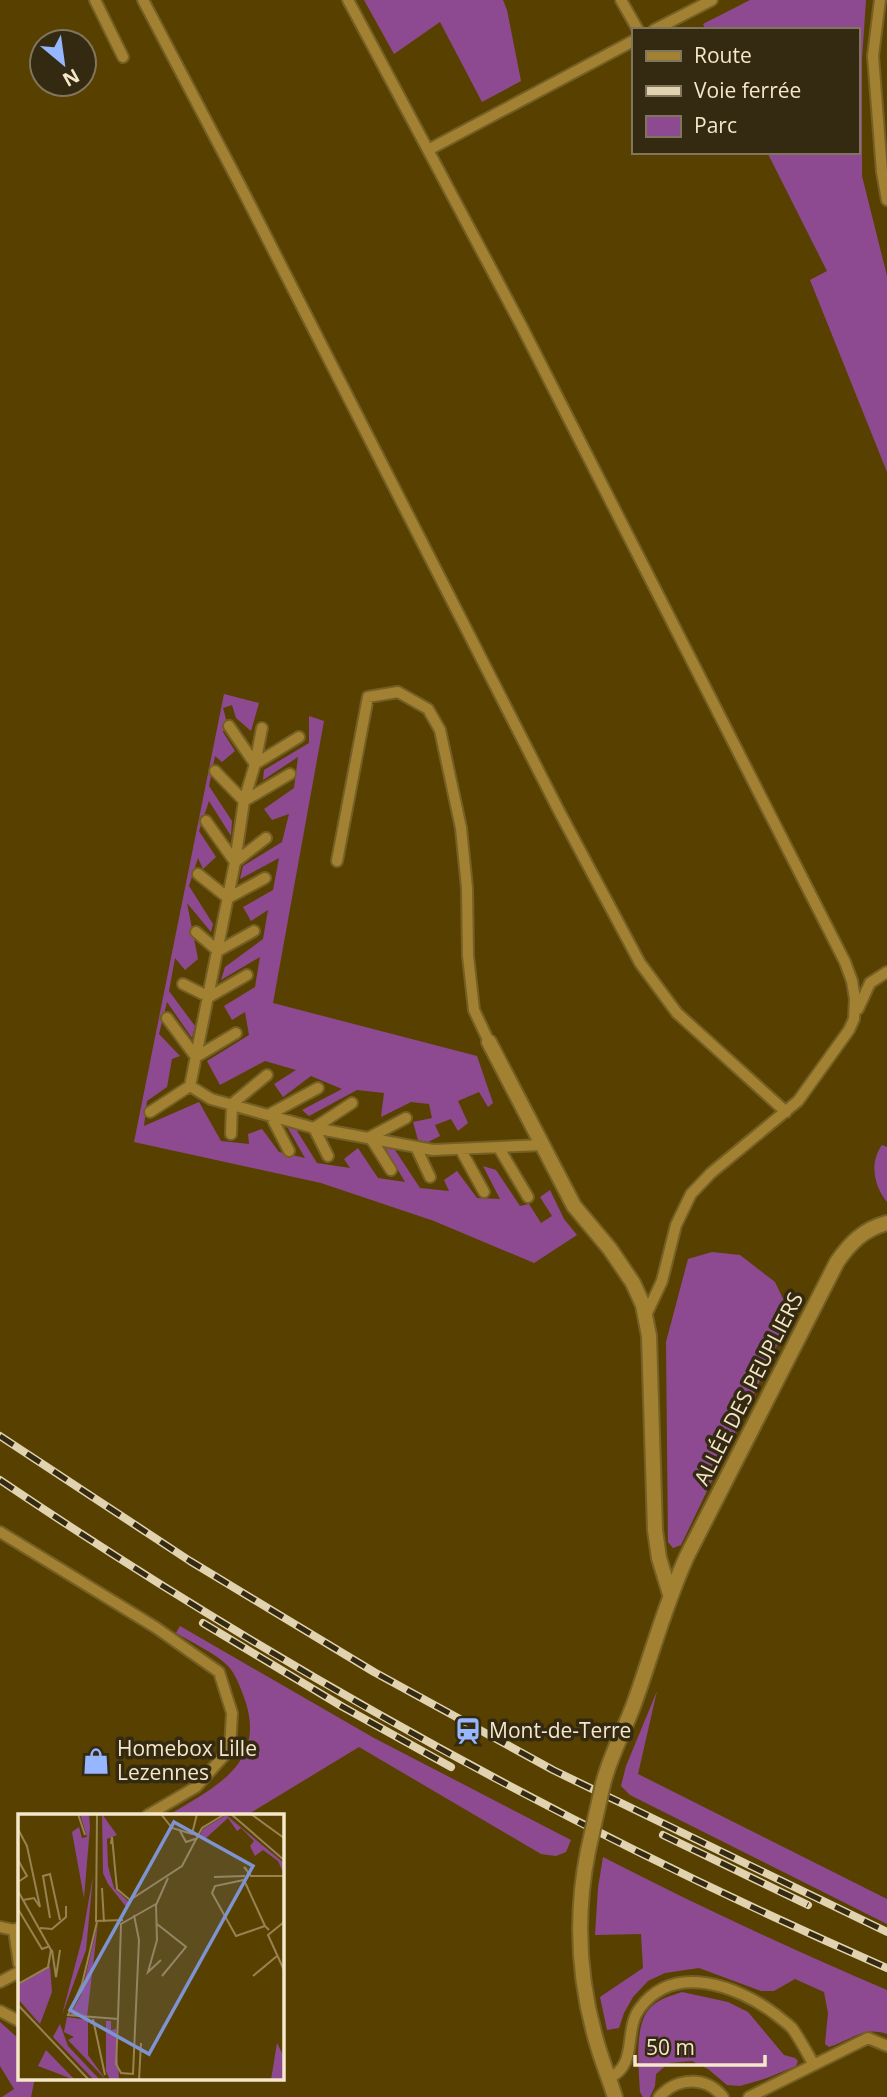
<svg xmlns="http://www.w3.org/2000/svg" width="887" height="2097" font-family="'Open Sans',sans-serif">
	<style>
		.green { fill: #8e4a91 }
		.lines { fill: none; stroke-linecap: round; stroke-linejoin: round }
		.service-casing { stroke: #745f24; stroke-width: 14 }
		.minor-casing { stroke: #745f24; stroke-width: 18 }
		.service { stroke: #a28133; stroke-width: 10 }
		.minor { stroke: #a28133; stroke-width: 14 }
		.rail-casing { stroke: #e1d2b0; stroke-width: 8 }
		.rail { stroke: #342a12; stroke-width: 5; stroke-dasharray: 16; stroke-linecap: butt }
		.minor-bridge-casing { stroke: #745f24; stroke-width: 18; stroke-linecap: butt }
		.minor-bridge { stroke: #a28133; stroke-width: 14 }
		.labels { text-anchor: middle; stroke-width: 7; stroke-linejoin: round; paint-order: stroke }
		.street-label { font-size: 21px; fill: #f5e7ca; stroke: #342a12 }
		.poi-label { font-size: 21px; fill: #f5e7ca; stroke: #342a12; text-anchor: start }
		.inset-road { fill: none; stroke: #978351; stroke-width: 2 }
		.view { fill: #7e93d2; fill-opacity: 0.15; stroke: #7e93d2; stroke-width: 3.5 }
		.inset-edge { fill: none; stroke: #f5e7ca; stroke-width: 3.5 }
	</style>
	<rect width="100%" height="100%" fill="#584100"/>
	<path class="green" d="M364,0H503L507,10L521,81L482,102L440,22L394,54Z
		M750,0H866L862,59V176L887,276V472L810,280L827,271L767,152H857V30H706L703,24Z
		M224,694L259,703L251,731L236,718L232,705L223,708L227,723L223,732L235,751L222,762L215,756L209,786L232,821L231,836L209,801L199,831L216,857L203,869L198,858L189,886L213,924L211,932L187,903L198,959L185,970L175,958L169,991L195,1026L192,1038L167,1002L159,1034L180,1056L172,1059L167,1087L147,1101L144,1126L199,1102L221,1141L249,1144L248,1134L262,1129L279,1152L305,1158L285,1123L294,1126L317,1163L350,1168L344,1159L358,1148L378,1178L405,1182L383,1144L393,1147L420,1188L449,1191L444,1180L457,1171L477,1198L500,1199L483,1166L496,1170L520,1206L529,1204L541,1223L552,1216L540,1197L550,1190L564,1219L577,1235L534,1263L434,1221L321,1183L134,1142Z
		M309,716L324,721L273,1003L477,1056L493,1103L488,1107L479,1092L458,1101L468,1123L458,1131L451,1119L435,1125L440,1136L428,1142L418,1140L413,1122L432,1118L429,1104L411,1102L381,1117L384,1093L357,1090L309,1116L302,1110L342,1089L311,1076L283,1097L274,1084L296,1070L265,1061L220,1085L207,1061L249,1035L245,1012L232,1020L224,1006L255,987L260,957L221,980L225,967L263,939L268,910L251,921L243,907L273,890L279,858L240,879L243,866L282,842L289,814L272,820L264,809L294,788L298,757L263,780L264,770L309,743Z
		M882,1145L887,1147V1202C874,1186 869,1163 882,1145Z
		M712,1252L740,1255L775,1282L790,1313L782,1335L681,1545L673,1548L668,1542L666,1342L688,1259Z
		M180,1626L374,1738L571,1840L566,1852L556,1856L541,1854L359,1747L247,1815H169C213,1788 265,1765 246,1703C242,1692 236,1673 227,1665C215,1653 191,1642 176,1633Z
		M657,1691L638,1774L887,1899V1924L630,1795L621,1786L626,1766Z
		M603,1857C696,1905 791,1949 887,1990V2034C862,2026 852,2040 829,2047L825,2044L828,2013L824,1992L795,1979L774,1991H761L699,1968L665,1973L648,1981L633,1997L624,2013L619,2028L607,2030L600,1997L643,1968L641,1934L595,1935L598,1888Z
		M682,1992L728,2002L748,2012L784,2055L795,2058L798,2061L796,2066L767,2078L740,2086L727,2085L708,2069L692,2061L669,2063L656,2074L655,2086L650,2097H643L640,2092C639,2069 633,2022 652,2006C661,1998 671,1996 682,1992Z
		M0,2022L19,2039V2078H35L31,2097H2L14,2089L0,2066Z"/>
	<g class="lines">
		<defs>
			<path id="service" d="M95,0L123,57
				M143,0L240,185L559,811L640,963L677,1013L786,1112
				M348,0L428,150
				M621,0L638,30
				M880,0L873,56L882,172L887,200
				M654,30L712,0
				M633,41L428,150L522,327L845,962L852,981L855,999L854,1019L849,1030L798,1101L711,1173L691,1194L676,1225L662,1281L646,1315
				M229,726L255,764L299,737
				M262,728L255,764L244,801L235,862L190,1086L211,1099L314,1128L433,1150L542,1145
				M215,771L244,801L290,774
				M206,821L235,862L266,838
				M337,861L368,697L398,692L428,709L440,730L461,828L467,888L468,956L474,1010L489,1042
				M198,874L228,898L265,878
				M196,932L218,951L254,931
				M183,984L209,997L247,975
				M858,1009L870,983L887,972
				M167,1018L196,1057L236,1033
				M150,1112L190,1086
				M231,1134L232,1104L267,1075
				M416,1147L430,1177
				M499,1148L528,1197
				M461,1150L484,1192
				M289,1151L270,1114L318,1088
				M328,1156L314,1128L352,1103
				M391,1170L370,1137L406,1118
				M0,1532L155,1627L219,1672L232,1713L230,1749L196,1787L148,1815
				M0,1927L14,1930L19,1928
				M14,1930L19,1964
				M0,1982L19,1972
				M0,2011L19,2021
				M609,2078C639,2064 623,2030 640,2008C674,1962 738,1986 775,2014C781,2019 787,2023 792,2028C800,2039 807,2053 814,2065
				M659,2097C677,2077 706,2076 723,2097
				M749,2097L868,2038L887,2046"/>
			<path id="minor" d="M489,1042L574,1206L610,1249L633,1283L643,1305L649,1336L655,1530L659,1558L670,1594
				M603,1784C610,1756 624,1731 634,1704C652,1654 665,1604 687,1556L837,1262C850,1243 864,1229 887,1223
				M588,1851C575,1915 578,1977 596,2040C601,2059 609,2078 615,2097"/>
		</defs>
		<use href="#service" class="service-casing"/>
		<use href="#minor" class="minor-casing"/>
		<use href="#service" class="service"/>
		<use href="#minor" class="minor"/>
		<defs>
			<path id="rail" d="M0,1436L190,1561L374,1672L553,1770L887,1932
				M0,1480C283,1671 574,1831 887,1968
				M203,1623L343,1707L451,1767
				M663,1835L808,1905"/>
		</defs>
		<use href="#rail" class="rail-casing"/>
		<use href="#rail" class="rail"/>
		<defs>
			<path id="minor-bridge" d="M588,1851L603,1784"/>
		</defs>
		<use href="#minor-bridge" class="minor-bridge-casing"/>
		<use href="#minor-bridge" class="minor-bridge"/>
	</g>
	<defs>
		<symbol id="station-bare" viewBox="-9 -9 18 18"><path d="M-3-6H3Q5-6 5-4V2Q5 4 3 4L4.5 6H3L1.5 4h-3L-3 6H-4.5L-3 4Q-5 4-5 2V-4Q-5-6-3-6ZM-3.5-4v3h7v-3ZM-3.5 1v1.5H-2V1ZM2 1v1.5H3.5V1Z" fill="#96b6fd" stroke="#342a12" stroke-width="2.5" paint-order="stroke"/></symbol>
		<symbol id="shop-bare" viewBox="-9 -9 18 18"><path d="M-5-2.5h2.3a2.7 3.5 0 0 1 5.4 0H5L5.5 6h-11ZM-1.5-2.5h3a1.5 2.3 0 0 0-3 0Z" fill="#96b6fd" stroke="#342a12" stroke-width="2.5" paint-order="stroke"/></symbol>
	</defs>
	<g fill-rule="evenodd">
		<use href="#station-bare" x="449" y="1712" width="38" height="38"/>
		<use href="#shop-bare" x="77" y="1742" width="38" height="38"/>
	</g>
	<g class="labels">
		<g class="street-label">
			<text transform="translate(749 1389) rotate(-63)" y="7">ALLÉE DES PEUPLIERS</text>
		</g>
		<g class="poi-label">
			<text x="489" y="1738">Mont-de-Terre</text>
			<text x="117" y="1756">Homebox Lille<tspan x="117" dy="24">Lezennes</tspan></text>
		</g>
	</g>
	<g transform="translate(18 1814)">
		<rect width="266" height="266" fill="#584100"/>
		<path d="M62,0H71L72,13L66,84L54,18L61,13L64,24L69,23ZM84,0L99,21L89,25L90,52L96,74L111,88L109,94L90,70L85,59ZM208,1L266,49V60L260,47L245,36L237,42L232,32L236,27L223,14L219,17L210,4L188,24H181L185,15ZM75,62L68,136L44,201L64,125ZM80,109L69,203L52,201L63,181ZM32,152L34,178L22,210L0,185V171ZM49,203L70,206V241L88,266L50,226L56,223L46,218ZM88,207H93V216L98,215L101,266H92L88,257ZM42,210L50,232L82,266H76L35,223ZM259,229L266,243V266H253ZM28,236L57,266L20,252Z" fill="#8e4a91"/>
		<path class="inset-road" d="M60,0L67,21M79,0L78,107L105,106M143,0L154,14L174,20L179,0M213,0L266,46M233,0L266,24M0,15L9,32L22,93L16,84L5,86M161,15L168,28L180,24M93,30L94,23L99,75L112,86M0,46L9,62L0,68M229,56L226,53L233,62H266M196,63L227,62M84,74L86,108M0,77L33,136L30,153L0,170M112,86L164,52L184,14L207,0M0,95L24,135L32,132M32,104L25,62L32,60L42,106M79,108L64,170L50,201L100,205L103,110L138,90M266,108L250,121L266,156M139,110L168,133L144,162M247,112L226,66L197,72L194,79L218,122L247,112L251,116M22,114L34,115L48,103V92M34,136L38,163M143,146L130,158L139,126L138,91L150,64M235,162L259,142M38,163L42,136M0,191L71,266M75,205L87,261M100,205L98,250L103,259L115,260L121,126L116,101M121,266L123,229"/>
		<path class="view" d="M156,8L235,52L131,240L52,196Z"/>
		<rect width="266" height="266" class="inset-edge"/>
	</g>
	<rect x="632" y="28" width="228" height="126" fill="#342a12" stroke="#81765c" stroke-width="2"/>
	<rect x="646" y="51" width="35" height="10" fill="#a28133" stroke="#81765c" stroke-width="2"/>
	<text x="694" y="63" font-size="21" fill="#f5e7ca">Route</text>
	<rect x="646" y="86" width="35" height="10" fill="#e1d2b0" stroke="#81765c" stroke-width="2"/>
	<text x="694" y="98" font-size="21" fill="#f5e7ca">Voie ferrée</text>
	<rect x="646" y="116" width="35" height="21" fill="#8e4a91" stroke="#81765c" stroke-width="2"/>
	<text x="694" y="133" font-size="21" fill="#f5e7ca">Parc</text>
	<g transform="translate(63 63) rotate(151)"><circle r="33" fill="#342a12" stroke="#81765c" stroke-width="2"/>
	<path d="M0-5L12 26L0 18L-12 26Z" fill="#96b6fd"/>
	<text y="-10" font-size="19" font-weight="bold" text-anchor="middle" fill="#f5e7ca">N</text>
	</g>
	<path d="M635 2055v10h130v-10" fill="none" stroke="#f5e7ca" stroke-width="3.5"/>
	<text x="646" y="2055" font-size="21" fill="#f5e7ca" stroke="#342a12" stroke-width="5" paint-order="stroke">50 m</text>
</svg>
